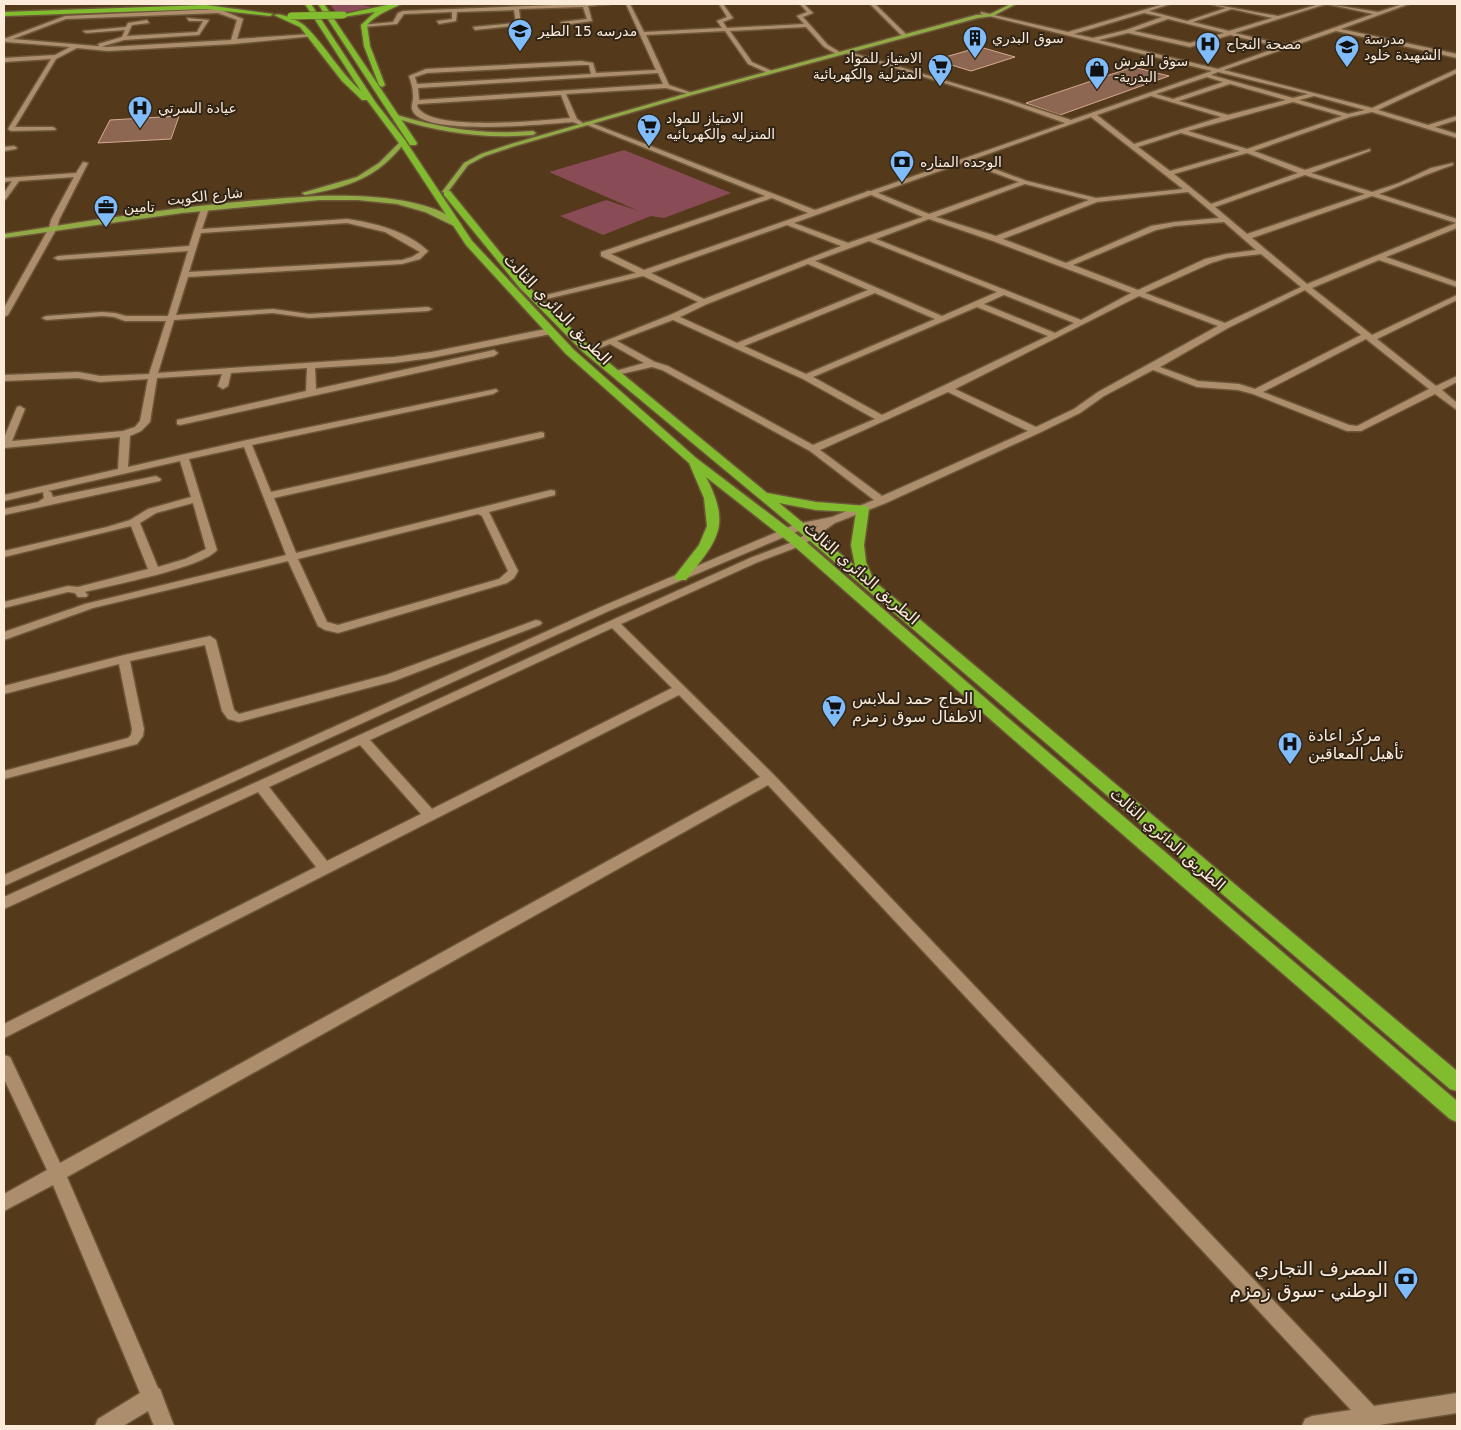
<svg xmlns="http://www.w3.org/2000/svg" width="1461" height="1430" font-family="'DejaVu Sans',Vazirmatn,sans-serif">
	<style>
		.green { fill: #894b55 }
		.building { fill: #8e6752; stroke: #d4aa93 }
		.lines { fill: none; stroke-linecap: round; stroke-linejoin: round }
		.minor-casing { stroke: #6c5638; stroke-width: 3 }
		.major-casing { stroke: #6c5638; stroke-width: 3 }
		.highway-casing { stroke: #6c5638; stroke-width: 3 }
		.minor { fill: #ac8e6c; fill-rule: evenodd }
		.major { fill: #92aa46; fill-rule: evenodd }
		.highway { fill: #80bc2d; fill-rule: evenodd }
		.highway-bridge-casing { stroke: #6c5638; stroke-width: 8; stroke-linecap: butt }
		.highway-bridge { stroke: #80bc2d; stroke-width: 7 }
		.labels { text-anchor: middle; stroke-width: 4; stroke-linejoin: round; paint-order: stroke }
		.far-poi-label { font-size: 14px; fill: #fcebd9; stroke: #302416; text-anchor: start }
		.far-street-label { font-size: 14px; fill: #fcebd9; stroke: #302416 }
		.street-label { font-size: 16px; fill: #fcebd9; stroke: #302416 }
		.poi-label { font-size: 16px; fill: #fcebd9; stroke: #302416; text-anchor: start }
		.near-poi-label { font-size: 19px; fill: #fcebd9; stroke: #302416; text-anchor: end }
	</style>
	<rect width="100%" height="100%" fill="#543a1a"/>
	<path class="green" d="M330,4H358L377,8L337,14Z
		M624,150L731,193L664,218L651,216L603,235L560,216L606,200L639,211L549,172Z"/>
	<path class="building" d="M980,47L1015,57L971,71L935,60Z
		M1133,67L1169,76L1060,115L1026,103Z
		M179,116L171,139L98,143L110,120Z"/>
	<g class="lines">
		<defs>
			<path id="minor" d="M580,4H610L588,6L592,21L563,25L561,22L587,19L583,7L519,9L521,25L475,30L473,27L516,23L514,10L457,12L456,21L439,24L437,21L452,19V12L404,14L397,24L364,27L361,25L393,22L398,13L403,11Z
				M626,4H630L644,32L722,28L717,21L727,17L719,4H723L733,18L723,22L727,28L804,24L797,16L807,12L800,4H804L813,13L803,17L828,45L843,54L838,55L824,47L806,27L730,31L752,62L772,71L770,74L748,64L725,31L646,35L669,85L692,93V95L666,88L566,94L577,119L583,123L580,125L573,122C545,124 431,136 414,113C409,107 414,102 413,95C413,88 411,82 409,76L426,69L581,61L593,63L596,73L656,70ZM581,65H589L591,74L417,84L415,77L427,73ZM658,73L663,84L419,100L418,88ZM561,95L570,118C543,120 429,133 417,106L418,104Z
				M870,4H875L907,35V37H903Z
				M1164,4H1170L1149,11L1187,21L1226,8L1211,4L1278,16L1320,4H1326L1235,33L1285,45L1373,14L1327,4L1378,12L1403,4H1409L1341,29L1457,54V58L1336,31L1224,70L1372,108L1457,69V73L1378,110L1428,125L1457,116V120L1435,127L1457,134V138L1372,112L1350,117L1254,151L1305,170L1370,149V151L1311,173L1372,192L1399,183L1431,168L1453,163V165C1428,173 1404,185 1379,194L1457,219V228L1386,257L1457,282V287L1379,260L1312,288L1372,335L1457,295V300L1377,339L1436,386L1457,376V382L1442,390L1457,403V410L1435,394L1361,431H1347L1253,394L1238,390L1197,387L1153,370L1104,396L1080,413L1039,433L886,503L835,523L803,545L758,562L621,624L774,775L1374,1406L1457,1393V1413L1373,1426H1302L1305,1419L1312,1416L1351,1410L768,785L67,1177L158,1388L160,1389L174,1426H154L148,1411L123,1426H95L98,1419L140,1393L53,1185L4,1211V1194L47,1170L4,1079V1055L10,1057L60,1163L760,777L679,695L4,1038V1024L316,867L258,792L4,909V897L610,621L750,558L795,541L818,526L803,529L611,610L4,886V875L603,606L796,524L832,517L874,500L810,451L662,370L652,367L612,376V372L644,363L610,344L587,353L583,350L670,315L698,302L643,276L534,302V298L636,273L601,256V252L765,196L585,124V122H589L815,210L866,192L867,191H871L1065,123L1003,101L846,53V51L1007,99L1071,120L1212,71L981,14V12L1068,32ZM1232,9L1272,18L1229,31L1193,22ZM1144,13L1162,17L1126,30L1093,38L1074,34ZM1168,19L1224,33L1190,43L1134,31ZM1128,33L1190,47L1230,35L1279,47L1218,69L1099,40ZM1218,72L1308,94L1293,98L1211,75ZM1207,77L1223,82L1173,99L1156,94ZM1230,84L1286,100L1228,115L1179,101ZM1151,96L1221,117L1134,144L1097,115ZM1314,96L1365,110L1348,114L1299,100ZM1293,102L1342,116L1247,149L1188,131ZM1091,117L1183,189L1096,198L1027,181L971,160ZM1181,133L1240,151L1170,171L1138,147ZM1247,153L1298,173L1211,204L1174,174ZM965,162L1019,182L929,214L878,193ZM1305,175L1365,194L1247,234L1215,207ZM1025,184L1089,200L996,236L936,217ZM1188,192L1219,218L1175,222L1151,226L1066,263L1003,239L1097,202ZM871,195L923,217L848,243L794,223ZM1372,196L1456,223L1307,284L1252,238ZM772,198L808,213L644,270L611,254ZM929,219L993,241L1131,293L1081,320L876,239ZM1224,222L1256,250L1226,254L1205,259L1138,290L1073,265L1156,230L1175,226ZM787,225L841,246L704,299L651,273ZM869,241L997,292L942,316L815,261ZM1261,254L1301,287L1225,323L1145,293L1211,263L1227,258ZM808,264L868,290L737,343L680,317L707,304ZM1305,290L1361,335L1255,389L1239,384L1198,381L1160,367L1228,328ZM875,293L935,319L806,374L744,346ZM1004,295L1074,323L1055,333L984,304ZM1139,296L1218,326L1098,392L1074,409L1036,427L955,389ZM977,307L1048,336L882,415L813,377ZM673,320L803,379L875,419L813,445L668,366L655,362L617,341ZM1366,339L1429,389L1357,426L1349,425L1263,392ZM948,392L1028,431L882,496L820,450ZM612,628L672,688L432,809L370,740ZM360,745L421,814L327,861L269,787Z
				M219,9L243,19L237,39L311,34L314,36L233,44L108,51L77,48L56,59L15,127H53L56,129L55,130L11,131L8,129L51,59L4,62V58L55,55L70,47L6,42L4,39L65,16ZM218,13L237,20L231,40L108,47L13,39L66,19Z
				M187,18L209,20L199,35L124,40L100,47L98,44L122,37L125,30L86,33L83,31L126,27L128,23L147,20L149,23L132,25L127,36L197,32L203,21H189Z
				M14,146L17,148L16,149L4,151V147Z
				M83,162L88,163L59,220L57,228L8,315L4,317V308L49,228L51,220L74,177L19,181L6,199L4,200V193L12,181L4,182V178L76,173Z
				M202,206L209,208L202,229L347,219C375,223 407,231 428,251L420,259L402,264L188,277L176,315L273,309L309,314L428,307L432,309L428,311L309,318L273,313L174,320L158,373L394,357L431,352L551,328L555,331L551,334L431,358L394,363L315,368L316,389L494,350L498,353L494,356L180,425L177,424V420L306,391L307,368L231,373L228,386L223,389L218,386L222,374L157,378L150,422L141,431L130,436L128,467L247,440L496,389L498,391L493,394L252,445L271,492L541,432L544,433V437L541,438L274,498L296,553L551,490L555,491V495L489,512L518,571L514,578L507,583L338,633L325,630L318,626L288,561L93,608L4,640V632L85,604L286,555L244,447L189,459L217,550C202,568 112,585 85,592L88,595L86,597H78L75,593L68,592L4,608V602L68,586L78,587L148,569L131,526L4,557V551L107,527L130,520L148,509L191,497L180,461L48,491L51,492L53,497L156,476L161,479L160,481L4,515V509L38,502L44,498L43,492L4,501V495L118,469L120,437L4,448V438L17,407L20,406L25,409L12,441L123,431L135,427L140,421L148,379L100,382L78,378L4,381V375L78,372L100,376L149,374L166,321H125L114,317L102,316L46,320L42,318L46,316L102,312L115,313L126,316H168L188,251L58,260L54,258L58,256L189,246ZM347,223L385,232L420,252L412,257L402,260L189,272L201,233ZM193,503L206,549L185,559L158,567L140,523L156,513ZM478,514L482,516L508,571L499,579L338,625L327,622L298,559Z
				M536,620L540,621L542,623L540,625L394,681L239,722L228,719L222,711L205,645L130,661L144,729L143,736L137,744L4,779V771L128,738L131,735L132,729L119,664L4,694V686L124,655L210,636L216,640L234,710L239,714L386,675Z"/>
			<path id="major" d="M1011,4H1016L993,16L978,18L692,95L515,146L485,156L468,165L447,193L442,192L464,163L481,154L511,144L688,93L976,15L990,14Z
				M397,115C445,129 483,135 533,131L536,133L533,135C485,139 441,133 395,118Z
				M402,140L405,142C378,178 348,187 305,195L302,193L357,177L379,163Z
				M319,196C360,195 428,196 461,224L454,226L425,212L397,204L358,200H319L182,213L4,238V234C108,218 213,201 319,196Z"/>
			<path id="highway" d="M305,4H311L376,103L405,140L472,241L574,350L696,458L804,540L1008,718L1457,1101V1122L1450,1119L998,726L794,546L706,477C732,527 717,540 686,580H676L674,577L699,545L707,526L704,498L689,463L566,354L466,245L399,143L367,100H362L342,81L300,27L274,15C280,12 300,21 305,26C326,46 339,72 361,91Z
				M318,4H324L417,143L416,145H410Z
				M392,4H401C388,11 378,13 367,25L370,46L385,85L382,87L379,85L364,46L361,25L375,12L343,17L340,15Z
				M206,5L273,14L270,16L206,9L4,16V12Z
				M444,191H450L525,283L591,348L767,493L816,502L867,506L869,509L864,545L866,562L874,581L1457,1071V1091L1450,1089L796,529L583,352L519,287L444,195ZM779,503L816,510L856,512L851,545L855,566Z"/>
		</defs>
		<use href="#minor" class="minor-casing"/>
		<use href="#major" class="major-casing"/>
		<use href="#highway" class="highway-casing"/>
		<use href="#minor" class="minor"/>
		<use href="#major" class="major"/>
		<use href="#highway" class="highway"/>
		<defs>
			<path id="highway-bridge" d="M291,16L343,15"/>
		</defs>
		<use href="#highway-bridge" class="highway-bridge-casing"/>
		<use href="#highway-bridge" class="highway-bridge"/>
	</g>
	<defs>
		<symbol id="school-pin" viewBox="-11 -11 22 30"><path d="M0 17L-7.5 6A9.5 9.5 0 1 1 7.5 6Z" fill="#81bcfa" stroke="#302416"/><path d="M0-5L7-2L0 1L-7-2ZM-4 1L0 2.5L4 1V4Q0 6-4 4Z" fill="#111"/></symbol>
		<symbol id="building-pin" viewBox="-11 -11 22 30"><path d="M0 17L-7.5 6A9.5 9.5 0 1 1 7.5 6Z" fill="#81bcfa" stroke="#302416"/><path d="M-4-6H4V6H1V3H-1V6H-4ZM-2.5-4.3h1.7v1.8h-1.7ZM.8-4.3h1.7v1.8H.8ZM-2.5-1h1.7V.8h-1.7ZM.8-1h1.7V.8H.8Z" fill="#111"/></symbol>
		<symbol id="hospital-pin" viewBox="-11 -11 22 30"><path d="M0 17L-7.5 6A9.5 9.5 0 1 1 7.5 6Z" fill="#81bcfa" stroke="#302416"/><path d="M-5-5h3v3.5h4V-5h3V5h-3V1.5h-4V5h-3Z" fill="#111"/></symbol>
		<symbol id="supermarket-pin" viewBox="-11 -11 22 30"><path d="M0 17L-7.5 6A9.5 9.5 0 1 1 7.5 6Z" fill="#81bcfa" stroke="#302416"/><path d="M-6-5.5h2.5l.6 2H6L4.5 2H-2.5L-4.4-4H-6ZM-1.5 3.2a1.3 1.3 0 1 0 .1 0ZM3 3.2a1.3 1.3 0 1 0 .1 0Z" fill="#111"/></symbol>
		<symbol id="shop-pin" viewBox="-11 -11 22 30"><path d="M0 17L-7.5 6A9.5 9.5 0 1 1 7.5 6Z" fill="#81bcfa" stroke="#302416"/><path d="M-5-2.5h2.3a2.7 3.5 0 0 1 5.4 0H5L5.5 6h-11ZM-1.5-2.5h3a1.5 2.3 0 0 0-3 0Z" fill="#111"/></symbol>
		<symbol id="bank-pin" viewBox="-11 -11 22 30"><path d="M0 17L-7.5 6A9.5 9.5 0 1 1 7.5 6Z" fill="#81bcfa" stroke="#302416"/><path d="M-6-4H6V4H-6ZM0-2.3a2.3 2.3 0 1 0 0 4.6a2.3 2.3 0 1 0 0-4.6Z" fill="#111"/></symbol>
		<symbol id="office-pin" viewBox="-11 -11 22 30"><path d="M0 17L-7.5 6A9.5 9.5 0 1 1 7.5 6Z" fill="#81bcfa" stroke="#302416"/><path d="M-6-3h4V-5.5h4V-3h4V5H-6ZM-1-4.5V-3h2v-1.5ZM-6 0V1H6V0Z" fill="#111"/></symbol>
	</defs>
	<g fill-rule="evenodd">
		<use href="#school-pin" x="506" y="17" width="28" height="38"/>
		<use href="#building-pin" x="961" y="24" width="28" height="38"/>
		<use href="#hospital-pin" x="1194" y="30" width="28" height="38"/>
		<use href="#school-pin" x="1333" y="33" width="28" height="38"/>
		<use href="#supermarket-pin" x="926" y="52" width="28" height="38"/>
		<use href="#shop-pin" x="1083" y="55" width="28" height="38"/>
		<use href="#hospital-pin" x="126" y="94" width="28" height="38"/>
		<use href="#supermarket-pin" x="635" y="112" width="28" height="38"/>
		<use href="#bank-pin" x="888" y="148" width="28" height="38"/>
		<use href="#office-pin" x="92" y="193" width="28" height="38"/>
		<use href="#supermarket-pin" x="820" y="693" width="28" height="38"/>
		<use href="#hospital-pin" x="1276" y="730" width="28" height="38"/>
		<use href="#bank-pin" x="1392" y="1265" width="28" height="38"/>
	</g>
	<g class="labels">
		<g class="far-poi-label">
			<text x="538" y="36">مدرسه 15 الطير</text>
			<text x="992" y="43">سوق البدري</text>
			<text x="1364" y="44">مدرسة<tspan x="1364" dy="16">الشهيدة خلود</tspan></text>
			<text x="1226" y="49">مصحة النجاح</text>
			<text x="922" y="63" text-anchor="end">الامتياز للمواد<tspan x="922" dy="16">المنزلية والكهربائية</tspan></text>
			<text x="1114" y="66">سوق الفرش<tspan x="1114" dy="16">-البدرية</tspan></text>
			<text x="158" y="113">عيادة السرتي</text>
			<text x="666" y="123">الامتياز للمواد<tspan x="666" dy="16">المنزليه والكهربائيه</tspan></text>
			<text x="920" y="167">الوحده المناره</text>
			<text x="124" y="212">تامين</text>
		</g>
		<g class="far-street-label">
			<text transform="translate(205 196) rotate(-6)" y="5">شارع الكويت</text>
		</g>
		<g class="street-label">
			<text transform="translate(558 309) rotate(46)" y="6">الطريق الدائري الثالث</text>
			<text transform="translate(862 573) rotate(41)" y="6">الطريق الدائري الثالث</text>
			<text transform="translate(1168 839) rotate(41)" y="6">الطريق الدائري الثالث</text>
		</g>
		<g class="poi-label">
			<text x="852" y="704">الحاج حمد لملابس<tspan x="852" dy="18">الاطفال سوق زمزم</tspan></text>
			<text x="1308" y="741">مركز اعادة<tspan x="1308" dy="18">تأهيل المعاقين</tspan></text>
		</g>
		<g class="near-poi-label">
			<text x="1388" y="1275">المصرف التجاري<tspan x="1388" dy="22">الوطني -سوق زمزم</tspan></text>
		</g>
	</g>
	<rect width="1461" height="1430" fill="none" stroke="#fcebd9" stroke-width="10"/>
</svg>
